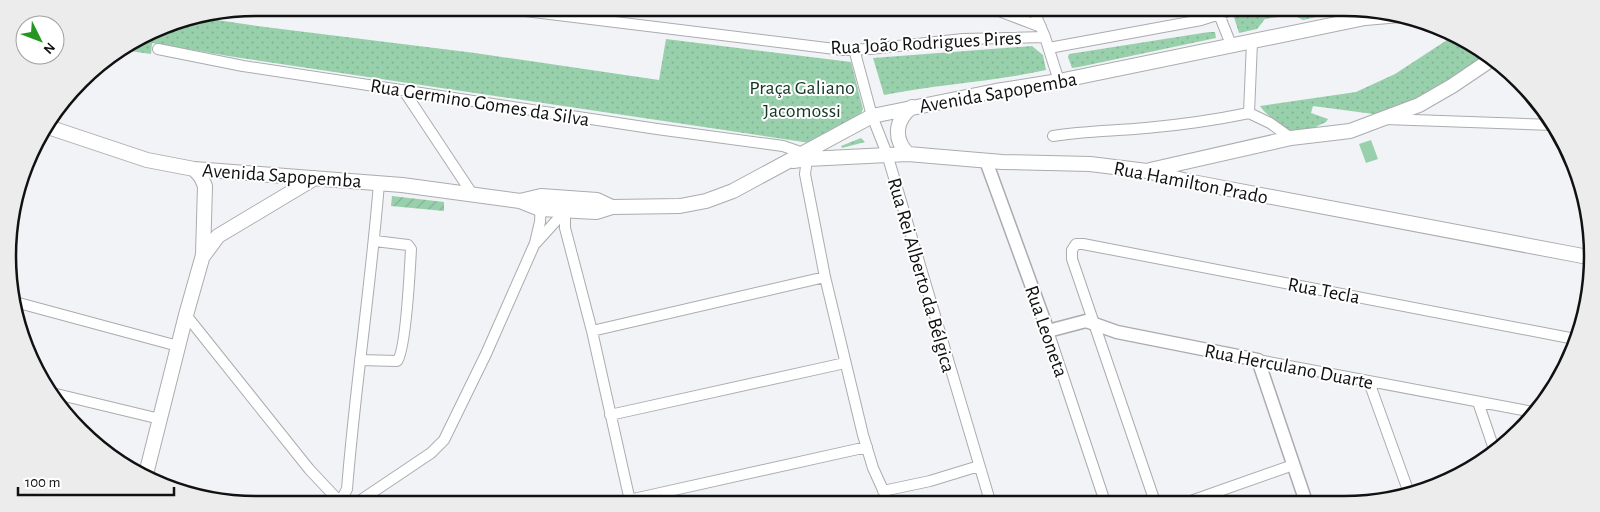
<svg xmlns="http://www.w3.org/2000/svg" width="1600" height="512" font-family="'Alegreya Sans',sans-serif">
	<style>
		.grass { fill: url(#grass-dots) }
		.garden { fill: url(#garden-furrows) }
		.pitch { fill: #98d0ac }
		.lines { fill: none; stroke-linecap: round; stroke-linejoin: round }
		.minor-casing { stroke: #aaacaf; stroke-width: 12 }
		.tertiary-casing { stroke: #aaacaf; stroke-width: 15 }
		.secondary-casing { stroke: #aaacaf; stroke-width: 16 }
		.minor { stroke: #fff; stroke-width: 10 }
		.tertiary { stroke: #fff; stroke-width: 12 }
		.secondary { stroke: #fff; stroke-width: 14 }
		.labels { text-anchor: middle; stroke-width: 4; stroke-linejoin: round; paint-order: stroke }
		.street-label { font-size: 20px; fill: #111112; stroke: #fff }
		.park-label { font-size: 20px; fill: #133522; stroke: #fff }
		.rim { fill: none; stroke: #111112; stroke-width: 2.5 }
	</style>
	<defs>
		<pattern id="grass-dots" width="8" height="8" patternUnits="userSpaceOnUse" patternTransform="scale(1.25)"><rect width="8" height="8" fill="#98d0ac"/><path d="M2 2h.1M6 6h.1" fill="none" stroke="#82b293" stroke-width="1.8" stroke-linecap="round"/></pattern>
		<pattern id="garden-furrows" width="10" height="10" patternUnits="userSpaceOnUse" patternTransform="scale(1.25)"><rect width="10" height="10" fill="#98d0ac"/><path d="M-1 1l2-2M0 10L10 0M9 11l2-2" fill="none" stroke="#82b293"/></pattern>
	</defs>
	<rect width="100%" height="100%" fill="#f1f3f7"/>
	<path class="grass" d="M1271,12H1339L1303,20L1293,15L1265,19L1257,29L1239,33L1234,17Z
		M203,18L265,27L475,53L659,80L666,39L851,62L863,109L859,117L810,143L228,56L152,43L151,54L122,50L161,26Z
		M1209,32H1215L1216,38L1079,67L1072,68L1068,57L1069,54Z
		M1455,38L1482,50L1487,54L1428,94L1381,115L1313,106L1311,113L1328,119L1326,122C1317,126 1305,134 1295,132C1286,131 1265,114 1260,106L1356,92L1395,74L1447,40Z
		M1032,46L1043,55L1046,70C993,82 938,84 884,95L873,58Z
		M861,138L865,142L842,148L841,146Z"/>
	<path class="garden" d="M392,196L444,202V211L391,206Z"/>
	<path class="pitch" d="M1371,140L1378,159L1366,163L1359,144Z"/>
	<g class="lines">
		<defs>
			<path id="minor" d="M509,9L843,50L870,49L963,39L1045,37
				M999,11L1041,27
				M1034,11L1045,37L1059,81
				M1218,12L1232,47
				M1049,48L1201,20L1226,12
				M158,49L243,66L657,129L783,146L803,153
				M854,49L872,116L887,154L990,501
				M404,91L473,195
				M1249,113L1252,42
				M1249,113L1270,123L1291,138
				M1385,119L1554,125
				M1053,136C1084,131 1115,131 1146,128C1180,125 1215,120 1249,113
				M807,159L805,174L825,277L863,435L873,468L888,501
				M565,204V228L592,331L630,501
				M536,243L565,211
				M15,302L178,346
				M186,315L309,469L338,500
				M592,331L825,277
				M1048,331L1105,502
				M360,360L397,361C406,352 410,267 411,249L408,245L375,241
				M1258,360L1533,412
				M1369,382L1409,493
				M48,392L160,419
				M1478,402L1495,452
				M610,415L845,363
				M883,491L930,481L979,466
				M341,500L347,489C355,387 371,285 379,183
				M361,500L431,453L444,440L486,354L535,243L540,222L541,202
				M629,500L867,447
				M1155,502L1072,259V250L1076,244H1083L1575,339
				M1188,502L1293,465"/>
			<path id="tertiary" d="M986,161L1048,331L1086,321L1117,332L1258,360L1306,502"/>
			<path id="secondary" d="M48,127L147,160L194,169L402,185L520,201L540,209L596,212L612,207L680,206L706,201L733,191L872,116L996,91L1059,81L1365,18L1400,15
				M908,154C893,139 895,120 912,107
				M793,161L807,159L908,154L1002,162L1090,164L1147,171L1187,181L1588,257
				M1150,170L1291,138L1350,131L1419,105L1452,86L1492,59
				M520,201L541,196L597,200L612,207
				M204,255L218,236L315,178
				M146,474L186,315L203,255L205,186L201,177L194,169"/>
		</defs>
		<use href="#minor" class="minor-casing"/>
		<use href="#tertiary" class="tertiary-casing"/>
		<use href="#secondary" class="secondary-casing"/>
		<use href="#minor" class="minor"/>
		<use href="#tertiary" class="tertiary"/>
		<use href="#secondary" class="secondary"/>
	</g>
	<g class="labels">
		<g class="street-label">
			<text transform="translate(926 42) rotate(-3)" y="7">Rua João Rodrigues Pires</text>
			<text transform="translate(998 92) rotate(-10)" y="7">Avenida Sapopemba</text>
			<text transform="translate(480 102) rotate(9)" y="7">Rua Germino Gomes da Silva</text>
			<text transform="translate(282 175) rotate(4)" y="7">Avenida Sapopemba</text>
			<text transform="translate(1191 182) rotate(11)" y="7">Rua Hamilton Prado</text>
			<text transform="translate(922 275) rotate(74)" y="7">Rua Rei Alberto da Bélgica</text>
			<text transform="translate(1324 290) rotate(11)" y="7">Rua Tecla</text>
			<text transform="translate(1047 331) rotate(71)" y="7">Rua Leoneta</text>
			<text transform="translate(1289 366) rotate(11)" y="7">Rua Herculano Duarte</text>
		</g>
		<g class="park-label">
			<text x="802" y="94">Praça Galiano<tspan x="802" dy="23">Jacomossi</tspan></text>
		</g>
	</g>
	<path d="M0 0H1600V512H0ZM256 16H1344A240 240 0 0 1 1584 256V256A240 240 0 0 1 1344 496H256A240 240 0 0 1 16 256V256A240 240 0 0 1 256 16Z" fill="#ececec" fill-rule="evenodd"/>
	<path class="rim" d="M256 16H1344A240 240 0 0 1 1584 256V256A240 240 0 0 1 1344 496H256A240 240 0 0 1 16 256V256A240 240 0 0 1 256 16Z"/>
	<g transform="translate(40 40) rotate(132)"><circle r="24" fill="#ffffff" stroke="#a0a0a0"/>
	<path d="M0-4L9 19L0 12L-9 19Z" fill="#259622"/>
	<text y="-8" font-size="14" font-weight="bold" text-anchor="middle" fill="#111112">N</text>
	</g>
	<path d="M18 487v8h156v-8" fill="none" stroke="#111112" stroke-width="2.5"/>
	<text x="25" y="487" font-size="15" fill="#111112" stroke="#ffffff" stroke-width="4" paint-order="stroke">100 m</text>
</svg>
